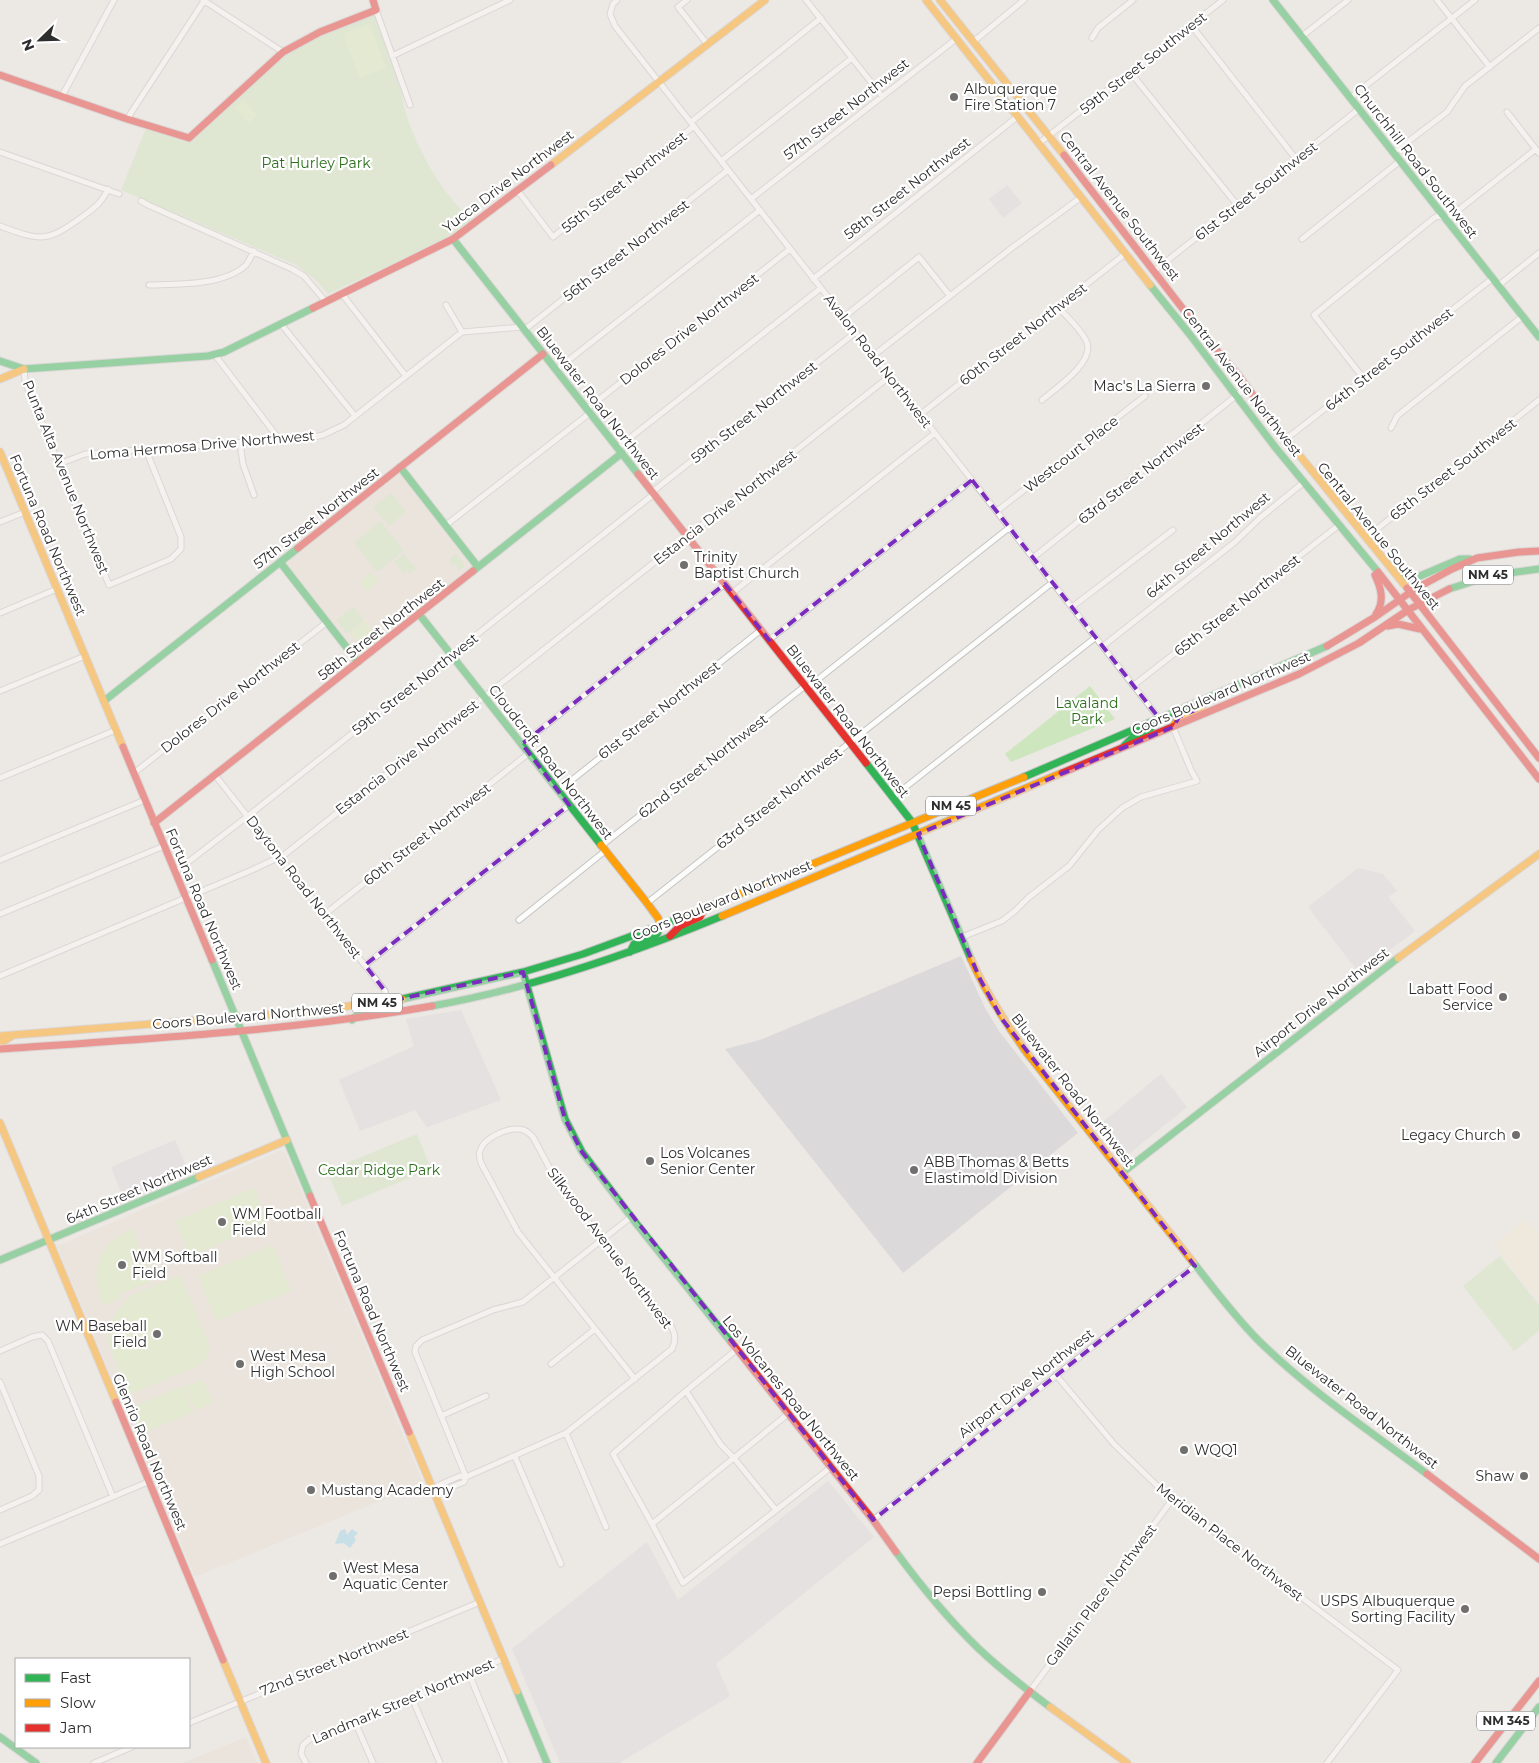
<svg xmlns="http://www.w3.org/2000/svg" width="1539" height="1763" font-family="Montserrat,sans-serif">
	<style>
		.industrial { fill: #dcd9db }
		.education { fill: #e6e0d3 }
		.green { fill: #cee6be }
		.sand { fill: #f0ead3 }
		.pitch { fill: #d9eabb }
		.water { fill: #99d6ec }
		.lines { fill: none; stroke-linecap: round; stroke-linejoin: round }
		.street-casing { stroke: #c5c4c5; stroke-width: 7 }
		.fast-casing { stroke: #c5c4c5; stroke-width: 9 }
		.slow-casing { stroke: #c5c4c5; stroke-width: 9 }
		.jam-casing { stroke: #c5c4c5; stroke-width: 9 }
		.street { stroke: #fcfcfb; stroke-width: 5 }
		.fast { stroke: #30b455; stroke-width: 7 }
		.slow { stroke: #ff9f0a; stroke-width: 7 }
		.jam { stroke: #e5322d; stroke-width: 7 }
		.marked { fill: none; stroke: #7b2cbf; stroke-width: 4; stroke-dasharray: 10 6; stroke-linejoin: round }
		.poi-dot { fill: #706f6e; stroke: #fff; stroke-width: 2 }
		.labels { text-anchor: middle; stroke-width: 4.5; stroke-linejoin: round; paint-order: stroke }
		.shield { fill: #fff; stroke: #6d6d6d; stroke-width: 1 }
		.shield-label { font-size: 12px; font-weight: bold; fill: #2e2e2e }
		.street-label { font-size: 14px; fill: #2e2e2e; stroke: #fff }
		.poi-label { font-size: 14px; fill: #2e2e2e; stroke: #fff; text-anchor: start }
		.park-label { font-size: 14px; fill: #2c6e1b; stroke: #fff }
	</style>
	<rect width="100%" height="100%" fill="#ece8e4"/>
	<path class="industrial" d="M1007,185L1022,203L1003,218L989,199Z
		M1358,868L1383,874L1397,891L1388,897L1415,931L1359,973L1308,907Z
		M961,956L985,1008L999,1031L1078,1133L903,1273L725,1049L760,1040Z
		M461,1010L501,1100L427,1127L415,1110L360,1131L339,1080L414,1046L406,1019Z
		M1161,1074L1187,1107L1124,1158L1098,1126Z
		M175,1140L188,1171L124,1199L111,1167Z
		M828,1481L874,1537L716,1664L730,1696L619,1763H560L512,1649L647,1542L678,1600Z"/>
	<path class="education" d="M399,472L474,566L358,657L285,563Z
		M280,1151L285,1152L423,1483L195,1577L57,1246Z
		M246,1737L257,1763H183Z"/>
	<path class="green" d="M375,15L402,93C403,118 425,161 439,182C448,196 460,208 471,221L447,238L328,294L317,281L296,265L121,190L146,128L184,142L192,140L294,48L315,36Z
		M391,493L406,512L389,526L373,507Z
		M380,521L404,551L377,572L354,543Z
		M404,554L416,568L410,574L407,570L403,573L394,562Z
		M456,554L464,563V568L458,570L456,565L451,564L449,562L451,557Z
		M353,607L364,620L347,634L336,620Z
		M1090,686L1115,719L1011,762L1005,754Z
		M417,1134L431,1169L342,1206L327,1171Z
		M1500,1256L1539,1305V1331L1514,1351L1463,1286Z"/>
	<path class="sand" d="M1526,1219L1539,1235V1302L1494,1245Z"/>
	<path class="pitch" d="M370,24L386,68L359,78L343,33Z
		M244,100L257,115L249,123L235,108Z
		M371,572L379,581L367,591L359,582Z
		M365,621L374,632L360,644L350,633Z
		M254,1188L268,1223L190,1256L175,1221Z
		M132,1229L152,1279L150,1283L120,1293L121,1298L103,1305C89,1273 98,1242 132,1229Z
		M273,1245L291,1291L216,1321L198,1276Z
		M180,1275L210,1346L208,1348L209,1351L206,1359L202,1361L203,1364L128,1395L108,1343L109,1330L113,1317L130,1296Z
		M203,1380L213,1403L195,1410L185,1387Z
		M183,1386L193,1412L141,1434L130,1408Z"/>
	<path class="water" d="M345,1529L347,1535L352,1529L358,1533L354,1537L356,1540L350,1548L344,1543L335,1544L340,1531Z"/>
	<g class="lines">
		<defs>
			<path id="street" d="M203,0L283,52
				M617,0L613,4L610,14L615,26L1159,718
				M687,0L678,7L708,45
				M806,0L882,96
				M1437,0L1490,67
				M376,10L410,105
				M1191,25L1296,159
				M1301,37L1348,0
				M1092,38L1098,28L1133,0
				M973,42L1024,0
				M392,56L510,0
				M1131,73L1238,206
				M62,96L114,0
				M1350,98L1475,0
				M1507,112L1539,153
				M127,119L204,1
				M691,122L821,18
				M1038,144L1223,0
				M0,152L119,194
				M1393,153L1447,112L1465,86L1539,28
				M721,161L852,58
				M518,191L553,237L694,126
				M751,199L956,39
				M141,201L148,205L292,269L304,276L326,302
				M0,226C41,241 46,243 82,217C94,208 101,204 108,189
				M1302,239L1400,161
				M1154,271L1359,109
				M813,279L1017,117
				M149,285C177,284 224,286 246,265C249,261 251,256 254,251
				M1499,285L1539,253
				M342,294L405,375
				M446,305L462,332
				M844,317L919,257L950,296
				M281,324L355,416
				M524,330L728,170
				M215,355L279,439
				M874,355L1013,247L1080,198
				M24,369L25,382L109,585L171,559L181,549V537L146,450
				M556,370L760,210
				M1364,379L1314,315L1434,218L1438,216L1447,219L1536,149
				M1042,400C1056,388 1094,363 1087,343C1083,331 1066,316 1058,307
				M587,409L790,249
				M921,414L1125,254
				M1391,428L1397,416L1523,316
				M1286,439L1493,278
				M240,443L243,464L254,495
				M617,448L821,288
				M59,464L85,454L314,437L323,435L344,425L462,332L522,327
				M652,492L856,332
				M997,511L1145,396
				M0,522L25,512
				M446,525L590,413
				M1367,537L1539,400
				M1034,557L1247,387
				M732,593L935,433
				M1072,607L1173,530
				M0,613L57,589
				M769,640L972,480
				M1103,646L1235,542L1260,518L1304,482
				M1134,685L1339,525
				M807,688L1010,527
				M0,691L85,656
				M522,744L725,584
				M134,773L327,622
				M215,775L385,991L386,1002
				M0,778L116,730
				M558,791L761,630
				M893,797L1096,637
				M601,846L805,686
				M0,860L145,800
				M175,872L248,816L654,494
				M647,903L1053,582
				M0,914L164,846
				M325,914L529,753
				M519,920L605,851
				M962,937L1002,921L1015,911L1028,898L1069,866L1098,830L1122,808L1141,797L1197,781L1191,770L1173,727
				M365,965L569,805
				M0,976L252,870L284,855L890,376
				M736,1350L686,1391L613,1454L652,1524L788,1414
				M0,1351L32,1337L42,1335L48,1341L113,1497
				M551,1364L595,1329
				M1056,1375L1114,1444L1172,1500L1398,1670L1327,1763
				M0,1382L39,1476V1490L32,1496L0,1510
				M686,1391L721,1445L734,1458L776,1510
				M441,1416L486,1396
				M566,1433L606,1527
				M515,1457L561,1564
				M466,1477L415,1352L416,1346L422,1340L493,1310L523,1302L631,1217
				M432,1488L460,1476L466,1477L566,1433L672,1349C676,1341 676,1335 672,1328L557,1182L533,1137C529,1133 525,1129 519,1129C507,1128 483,1138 480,1151C478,1155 480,1159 481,1163L518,1232L635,1379
				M435,1494L464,1482L466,1477
				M873,1520L1195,1266
				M652,1524L683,1583L830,1468
				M0,1544L148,1482
				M469,1674L506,1763
				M1030,1691L1172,1500
				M412,1698L440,1763
				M355,1722L373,1763
				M189,1723L480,1602
				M94,1763L132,1747
				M306,1763L301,1754L303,1745L310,1739L319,1737L503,1659"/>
			<path id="fast" d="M1273,0L1539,337
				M453,239L638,474
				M1150,285L1191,336L1275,447L1378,572
				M0,361L24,369L208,356L224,352L313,308
				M400,467L478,567
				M280,562L358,662
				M473,571L622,453
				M1397,573L1406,578L1413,579L1460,559H1470
				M1449,589L1493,575L1539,569
				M419,614L601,845
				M104,701L298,548
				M1124,746L1133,737L1151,728L1159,718
				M866,763L912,822L971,959
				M1024,777L1327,646
				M630,952L634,944L657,934L661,926
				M212,960L310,1196
				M523,972L565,1119L582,1152L635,1222L731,1342
				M402,999L523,972L583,954L686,916
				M432,1006C532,988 628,955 722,916
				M352,1020C362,1008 376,1015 386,1002
				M1122,1173L1398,958
				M0,1260L199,1177
				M1193,1262C1214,1289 1235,1317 1259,1341C1310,1391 1370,1431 1427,1474
				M896,1552C921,1586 948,1619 979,1649C1001,1670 1026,1689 1050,1707
				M517,1691L547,1763
				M0,1737L36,1763
				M1496,1763L1539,1707"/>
			<path id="slow" d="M926,0L1150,285
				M940,0L1064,155
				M551,165L765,0
				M0,379L24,369
				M1279,430L1407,588
				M0,452L123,747
				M1173,727L1179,717L1202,707L1206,701
				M601,845L647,903L658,918L661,926
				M686,916L1024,777
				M722,916L1062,773
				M1398,958L1539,854
				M971,959C986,993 1005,1022 1027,1053L1193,1262
				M0,1036L303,1012L402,999
				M0,1041H4L12,1036
				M0,1123L116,1402
				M199,1177L287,1140
				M409,1432L517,1691
				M223,1660L266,1763
				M1050,1707L1127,1763"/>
			<path id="jam" d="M0,75L127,119L189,138L283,52L320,32L376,10L373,0
				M1064,155L1200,331L1239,376L1279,430
				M313,308L453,239L551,165
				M638,474L866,763
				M298,548L543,354
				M1378,572L1539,779
				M1375,575C1381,588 1385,601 1376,614
				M1407,588L1539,758
				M1388,626L1398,624L1420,629
				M1327,646L1375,617L1415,589L1452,569L1477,558L1519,552L1539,551
				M123,747L212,960
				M1062,773L1299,674L1359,643L1408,610L1449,589
				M154,823L473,571
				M670,936L680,926L700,917L704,909
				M0,1049C144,1039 290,1031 432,1006
				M310,1196L409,1432
				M731,1342L873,1520L896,1552
				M116,1402L223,1660
				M1427,1474L1539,1559
				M977,1763L1030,1691
				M1475,1763L1539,1681"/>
		</defs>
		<use href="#street" class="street-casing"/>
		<use href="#fast" class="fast-casing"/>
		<use href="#slow" class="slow-casing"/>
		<use href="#jam" class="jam-casing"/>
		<use href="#street" class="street"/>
		<use href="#fast" class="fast"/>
		<use href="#slow" class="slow"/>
		<use href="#jam" class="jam"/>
	</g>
	<path d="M0 0H1539V1763H0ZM972,480L1159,718L1207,700L1202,707L1179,717L1173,727L918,834L980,979L1002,1019L1195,1266L873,1520L582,1152L565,1119L523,972L386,1002L385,991L365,965L569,805L522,744L725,584L769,640Z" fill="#ece8e4" fill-opacity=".55" fill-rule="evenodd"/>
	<path class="marked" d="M972,480L1159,718L1207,700L1202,707L1179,717L1173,727L918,834L980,979L1002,1019L1195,1266L873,1520L582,1152L565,1119L523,972L386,1002L385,991L365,965L569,805L522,744L725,584L769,640Z"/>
	<g class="poi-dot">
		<circle cx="954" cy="97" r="5"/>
		<circle cx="1206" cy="386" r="5"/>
		<circle cx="684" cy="565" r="5"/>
		<circle cx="1503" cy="997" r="5"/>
		<circle cx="1516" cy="1135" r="5"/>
		<circle cx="650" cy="1161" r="5"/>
		<circle cx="914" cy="1170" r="5"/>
		<circle cx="222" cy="1222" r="5"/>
		<circle cx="122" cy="1265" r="5"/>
		<circle cx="157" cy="1334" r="5"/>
		<circle cx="240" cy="1364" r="5"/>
		<circle cx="1184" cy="1450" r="5"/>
		<circle cx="1524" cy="1476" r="5"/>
		<circle cx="311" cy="1490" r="5"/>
		<circle cx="333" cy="1576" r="5"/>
		<circle cx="1042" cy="1592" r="5"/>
		<circle cx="1465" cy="1609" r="5"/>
	</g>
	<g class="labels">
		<g class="shield">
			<rect x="1463" y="565.5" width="50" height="19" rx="4"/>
			<rect x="926" y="796.5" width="50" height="19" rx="4"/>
			<rect x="352" y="993.5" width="50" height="19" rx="4"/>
			<rect x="1477" y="1711.5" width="58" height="19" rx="4"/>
		</g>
		<g class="shield-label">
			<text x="1488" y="579">NM 45</text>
			<text x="951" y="810">NM 45</text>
			<text x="377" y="1007">NM 45</text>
			<text x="1506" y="1725">NM 345</text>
		</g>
		<g class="street-label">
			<text transform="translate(1143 63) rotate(-38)" y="5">59th Street Southwest</text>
			<text transform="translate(846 109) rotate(-38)" y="5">57th Street Northwest</text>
			<text transform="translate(1416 161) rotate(52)" y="5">Churchhill Road Southwest</text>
			<text transform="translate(508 181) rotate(-37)" y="5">Yucca Drive Northwest</text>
			<text transform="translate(624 182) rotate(-38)" y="5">55th Street Northwest</text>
			<text transform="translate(907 188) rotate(-38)" y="5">58th Street Northwest</text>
			<text transform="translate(1256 191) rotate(-38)" y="5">61st Street Southwest</text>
			<text transform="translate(1120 206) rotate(52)" y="5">Central Avenue Southwest</text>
			<text transform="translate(626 250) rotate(-38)" y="5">56th Street Northwest</text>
			<text transform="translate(689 329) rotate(-38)" y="5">Dolores Drive Northwest</text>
			<text transform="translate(1023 334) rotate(-38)" y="5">60th Street Northwest</text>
			<text transform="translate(1389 359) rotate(-38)" y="5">64th Street Southwest</text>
			<text transform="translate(878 361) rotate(52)" y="5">Avalon Road Northwest</text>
			<text transform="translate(1242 382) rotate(52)" y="5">Central Avenue Northwest</text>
			<text transform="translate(598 403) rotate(52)" y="5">Bluewater Road Northwest</text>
			<text transform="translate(754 412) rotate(-38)" y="5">59th Street Northwest</text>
			<text transform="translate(202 445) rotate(-5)" y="5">Loma Hermosa Drive Northwest</text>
			<text transform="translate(1071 454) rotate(-38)" y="5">Westcourt Place</text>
			<text transform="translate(1453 469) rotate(-38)" y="5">65th Street Southwest</text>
			<text transform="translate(1141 473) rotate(-38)" y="5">63rd Street Northwest</text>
			<text transform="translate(66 477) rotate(68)" y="5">Punta Alta Avenue Northwest</text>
			<text transform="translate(725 507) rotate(-38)" y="5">Estancia Drive Northwest</text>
			<text transform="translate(316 518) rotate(-38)" y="5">57th Street Northwest</text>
			<text transform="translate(48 535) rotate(67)" y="5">Fortuna Road Northwest</text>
			<text transform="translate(1379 536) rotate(51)" y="5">Central Avenue Southwest</text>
			<text transform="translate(1208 545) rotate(-40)" y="5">64th Street Northwest</text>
			<text transform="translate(1237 605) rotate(-38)" y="5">65th Street Northwest</text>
			<text transform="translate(381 629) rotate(-38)" y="5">58th Street Northwest</text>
			<text transform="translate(415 684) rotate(-38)" y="5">59th Street Northwest</text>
			<text transform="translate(1221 693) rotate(-23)" y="5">Coors Boulevard Northwest</text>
			<text transform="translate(230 697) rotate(-38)" y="5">Dolores Drive Northwest</text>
			<text transform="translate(659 710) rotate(-38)" y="5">61st Street Northwest</text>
			<text transform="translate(848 721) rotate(52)" y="5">Bluewater Road Northwest</text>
			<text transform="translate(407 757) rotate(-38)" y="5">Estancia Drive Northwest</text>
			<text transform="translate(551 762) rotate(52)" y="5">Cloudcroft Road Northwest</text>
			<text transform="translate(703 766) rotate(-38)" y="5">62nd Street Northwest</text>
			<text transform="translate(779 798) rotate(-38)" y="5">63rd Street Northwest</text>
			<text transform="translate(427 834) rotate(-38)" y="5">60th Street Northwest</text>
			<text transform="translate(304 887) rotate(52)" y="5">Daytona Road Northwest</text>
			<text transform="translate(722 900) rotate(-22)" y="5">Coors Boulevard Northwest</text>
			<text transform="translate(204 909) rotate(67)" y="5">Fortuna Road Northwest</text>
			<text transform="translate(1321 1002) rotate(-38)" y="5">Airport Drive Northwest</text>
			<text transform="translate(248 1016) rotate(-5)" y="5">Coors Boulevard Northwest</text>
			<text transform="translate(1073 1090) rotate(52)" y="5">Bluewater Road Northwest</text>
			<text transform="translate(139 1189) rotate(-23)" y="5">64th Street Northwest</text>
			<text transform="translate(610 1248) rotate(53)" y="5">Silkwood Avenue Northwest</text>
			<text transform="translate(372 1311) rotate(67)" y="5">Fortuna Road Northwest</text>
			<text transform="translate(1026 1383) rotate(-38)" y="5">Airport Drive Northwest</text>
			<text transform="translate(791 1398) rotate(51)" y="5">Los Volcanes Road Northwest</text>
			<text transform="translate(1362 1407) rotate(38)" y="5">Bluewater Road Northwest</text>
			<text transform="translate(150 1452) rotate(67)" y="5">Glenrio Road Northwest</text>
			<text transform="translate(1230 1542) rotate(38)" y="5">Meridian Place Northwest</text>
			<text transform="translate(1101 1595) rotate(-53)" y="5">Gallatin Place Northwest</text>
			<text transform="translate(334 1662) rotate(-22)" y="5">72nd Street Northwest</text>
			<text transform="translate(403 1701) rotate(-23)" y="5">Landmark Street Northwest</text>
		</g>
		<g class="poi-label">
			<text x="964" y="94">Albuquerque<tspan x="964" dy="16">Fire Station 7</tspan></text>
			<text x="1196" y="391" text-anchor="end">Mac's La Sierra</text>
			<text x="694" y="562">Trinity<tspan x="694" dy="16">Baptist Church</tspan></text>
			<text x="1493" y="994" text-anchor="end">Labatt Food<tspan x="1493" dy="16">Service</tspan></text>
			<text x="1506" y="1140" text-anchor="end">Legacy Church</text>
			<text x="660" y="1158">Los Volcanes<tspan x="660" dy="16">Senior Center</tspan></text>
			<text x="924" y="1167">ABB Thomas &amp; Betts<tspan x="924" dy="16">Elastimold Division</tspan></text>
			<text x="232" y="1219">WM Football<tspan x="232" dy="16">Field</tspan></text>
			<text x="132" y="1262">WM Softball<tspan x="132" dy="16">Field</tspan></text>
			<text x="147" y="1331" text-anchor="end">WM Baseball<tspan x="147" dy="16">Field</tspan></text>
			<text x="250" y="1361">West Mesa<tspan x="250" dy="16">High School</tspan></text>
			<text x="1194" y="1455">WQQ1</text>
			<text x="1514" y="1481" text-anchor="end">Shaw</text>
			<text x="321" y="1495">Mustang Academy</text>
			<text x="343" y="1573">West Mesa<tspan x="343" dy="16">Aquatic Center</tspan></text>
			<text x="1032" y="1597" text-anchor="end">Pepsi Bottling</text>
			<text x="1455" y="1606" text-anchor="end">USPS Albuquerque<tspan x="1455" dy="16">Sorting Facility</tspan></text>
		</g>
		<g class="park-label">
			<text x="316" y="168">Pat Hurley Park</text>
			<text x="1087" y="708">Lavaland<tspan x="1087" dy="16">Park</tspan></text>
			<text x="379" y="1175">Cedar Ridge Park</text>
		</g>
	</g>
	<rect x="15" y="1658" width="175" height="90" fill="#ffffff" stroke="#ababab"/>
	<rect x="25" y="1674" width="25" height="8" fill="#30b455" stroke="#ababab"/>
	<text x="60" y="1683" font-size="15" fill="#2e2e2e">Fast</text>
	<rect x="25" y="1699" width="25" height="8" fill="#ff9f0a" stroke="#ababab"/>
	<text x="60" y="1708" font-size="15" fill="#2e2e2e">Slow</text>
	<rect x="25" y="1724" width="25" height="8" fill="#e5322d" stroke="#ababab"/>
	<text x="60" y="1733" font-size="15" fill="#2e2e2e">Jam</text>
	<g transform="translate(40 40) rotate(247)" stroke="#ffffff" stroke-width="4" paint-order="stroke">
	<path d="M0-4L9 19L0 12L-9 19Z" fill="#2e2e2e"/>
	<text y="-8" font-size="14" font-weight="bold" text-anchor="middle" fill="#2e2e2e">N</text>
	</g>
</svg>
